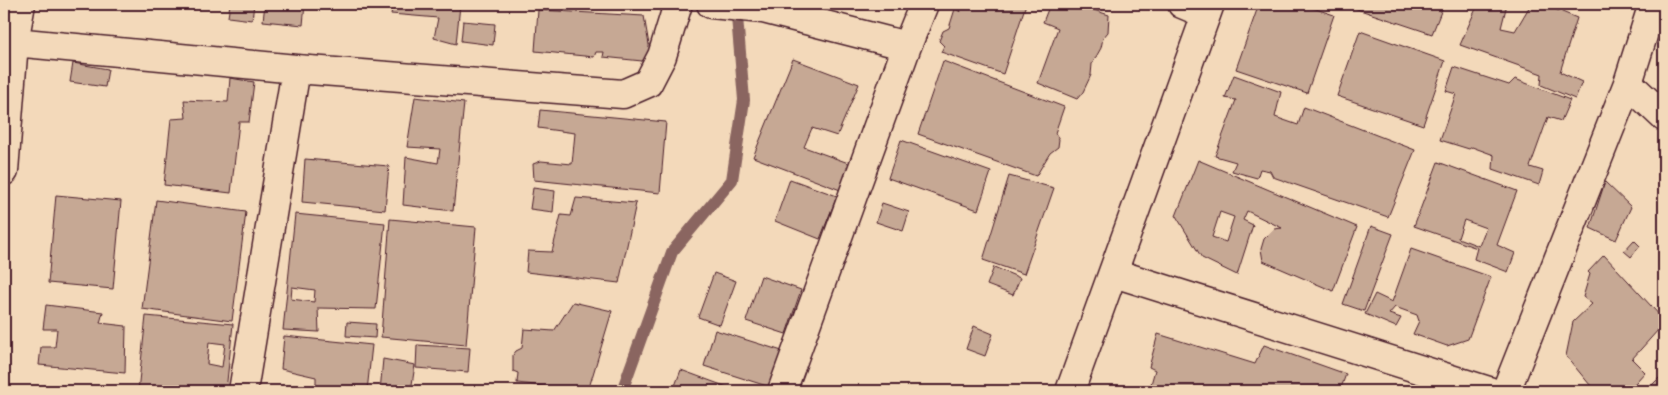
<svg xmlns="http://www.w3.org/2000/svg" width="1668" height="395" font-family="Itim,sans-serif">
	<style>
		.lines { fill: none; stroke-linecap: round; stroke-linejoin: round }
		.stream { stroke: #8a6561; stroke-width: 12 }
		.building { fill: #c6a894; stroke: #4a1f2b; fill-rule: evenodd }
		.minor-casing { stroke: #4a1f2b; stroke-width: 31 }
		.tertiary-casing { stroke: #4a1f2b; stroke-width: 31 }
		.minor { stroke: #f3d9ba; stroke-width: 28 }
		.tertiary { stroke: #f3d9ba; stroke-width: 28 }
	</style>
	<rect width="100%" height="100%" fill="#f3d9ba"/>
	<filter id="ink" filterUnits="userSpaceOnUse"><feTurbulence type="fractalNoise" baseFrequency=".02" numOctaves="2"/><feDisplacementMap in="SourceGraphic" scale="10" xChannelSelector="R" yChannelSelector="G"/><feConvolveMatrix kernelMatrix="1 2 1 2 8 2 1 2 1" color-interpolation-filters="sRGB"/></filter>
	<g filter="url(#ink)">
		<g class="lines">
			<path class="stream" d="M622,391L672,252L732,180L744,100L736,5"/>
		</g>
		<path class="building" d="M103,4H154V6Z
			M230,4H254L252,20L228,17Z
			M265,4H305L303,25L263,21Z
			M393,4L460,5L456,44L434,38L438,18L391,14Z
			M958,4H1026L1003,74L941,52L944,46L939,41L943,31L949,28L955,9L961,12Z
			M1050,4H1075L1109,15L1108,32L1103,38L1101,48L1092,64L1091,75L1083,92L1077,99L1038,83L1058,28L1043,22Z
			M1259,4H1301L1334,15L1307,93L1236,69Z
			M1342,4H1444L1432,34Z
			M1478,4H1507L1501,28L1515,31L1531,4H1542L1577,18L1560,72L1582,82L1575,99L1541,85L1542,74L1460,45Z
			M538,10L644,16L652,62L603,57L604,52H596L594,57L535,51Z
			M463,21L495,24L493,45L461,41Z
			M1360,31L1445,61L1423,125L1337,96Z
			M793,59L859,84L837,136L812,128L804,147L854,165L843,191L753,157Z
			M943,61L1064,107L1055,133L1059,139L1058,147L1050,153L1036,176L918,134Z
			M73,63L108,69L105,87L70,82Z
			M1454,67L1509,85L1515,79L1570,100L1561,121L1548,117L1530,167L1543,171L1539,185L1493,169L1494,155L1472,147L1469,149L1440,140L1456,94L1446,91Z
			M1234,75L1281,92L1275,117L1298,125L1304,107L1415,150L1388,217L1273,177L1270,171L1260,169L1257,178L1232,171L1236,162L1215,156L1236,100L1225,98Z
			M230,78L254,82L249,122H239L231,193L164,185L171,119L186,118L184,100L228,102Z
			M415,97L464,103L453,211L403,205L406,157L438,163L440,149L407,147Z
			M540,110L666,122L660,193L534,180L533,164L541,161L572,164L575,133L538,128Z
			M901,140L991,172L978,210L888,178Z
			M305,159L389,166L385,210L302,202Z
			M1198,160L1357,227L1333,291L1263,261L1261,249L1264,239L1274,229L1282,228L1247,211L1243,220L1253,225L1237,275L1202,258L1176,216ZM1220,212L1234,217L1226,242L1212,237Z
			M1438,162L1517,191L1497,245L1515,253L1508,272L1474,259L1477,248L1414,226ZM1464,220L1486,228L1479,246L1458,238Z
			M1009,176L1054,188L1024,274L983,260Z
			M790,179L837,196L820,239L775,221Z
			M1605,182L1631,207L1616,240L1590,228Z
			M533,188L555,191L553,212L530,209Z
			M56,195L121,201L113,289L48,283Z
			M576,198L636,203L619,283L526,272L528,251L552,252L561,215L571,216Z
			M156,200L246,212L232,321L142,309Z
			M882,203L909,212L903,231L876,222Z
			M295,214L385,223L376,309L318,308L319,332L283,330ZM292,287L315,290L314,302L291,299Z
			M390,219L476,227L466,345L381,337Z
			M1371,226L1393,234L1364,311L1343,304Z
			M1634,240L1640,246L1631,257L1624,251Z
			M1411,249L1491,277L1468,339L1447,346L1413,334L1419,321L1417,315L1395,307L1389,314L1401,318L1396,327L1365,314L1375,294L1392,302Z
			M1604,255L1664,320V333L1659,329L1632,359L1645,372L1628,391H1595L1566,356L1573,322L1592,304L1583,297L1590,274L1588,272Z
			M994,267L1020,278L1013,295L987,285Z
			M714,273L736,281L720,325L698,317Z
			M761,276L801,290L786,334L746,321Z
			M573,302L612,311L588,391L517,383L518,373L513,371V355L516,351L522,348L524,329L554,331Z
			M46,305L103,312L100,323L126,326L125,373L39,365L41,347H55L57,329H43Z
			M146,316L233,324L226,391H138ZM209,342L225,344L222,367L207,364Z
			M347,322L376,324L375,338L346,336Z
			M974,326L993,334L985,356L966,349Z
			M715,330L782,351L770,387L704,366Z
			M1158,334L1255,364L1264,345L1346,374L1340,391H1149L1155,370L1149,367Z
			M284,336L372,345L367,391H316V377L281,369Z
			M417,345L470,348L468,372L416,368Z
			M383,359L415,365L411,391H380Z
			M681,370L738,391H673Z
			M1664,373V391H1646Z"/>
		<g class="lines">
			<defs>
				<path id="minor" d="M711,4L763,9L907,46
					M1182,4L1206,14
					M14,42L296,69L623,94L648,83L662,56L678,4
					M1628,83L1664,117
					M4,171L14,42L21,4
					M1114,273L1489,391
					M243,391L296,69
					M782,391L907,46L924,4
					M1506,391L1628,83L1653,4"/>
				<path id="tertiary" d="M1070,391L1210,4"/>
			</defs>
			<use href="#minor" class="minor-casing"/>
			<use href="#tertiary" class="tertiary-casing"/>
			<use href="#minor" class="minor"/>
			<use href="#tertiary" class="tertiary"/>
		</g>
	</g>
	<rect width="1668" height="395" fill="none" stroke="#f3d9ba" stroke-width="20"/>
	<rect x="10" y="10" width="1648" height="375" fill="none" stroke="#4a1f2b" stroke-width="2" filter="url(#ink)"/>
</svg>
